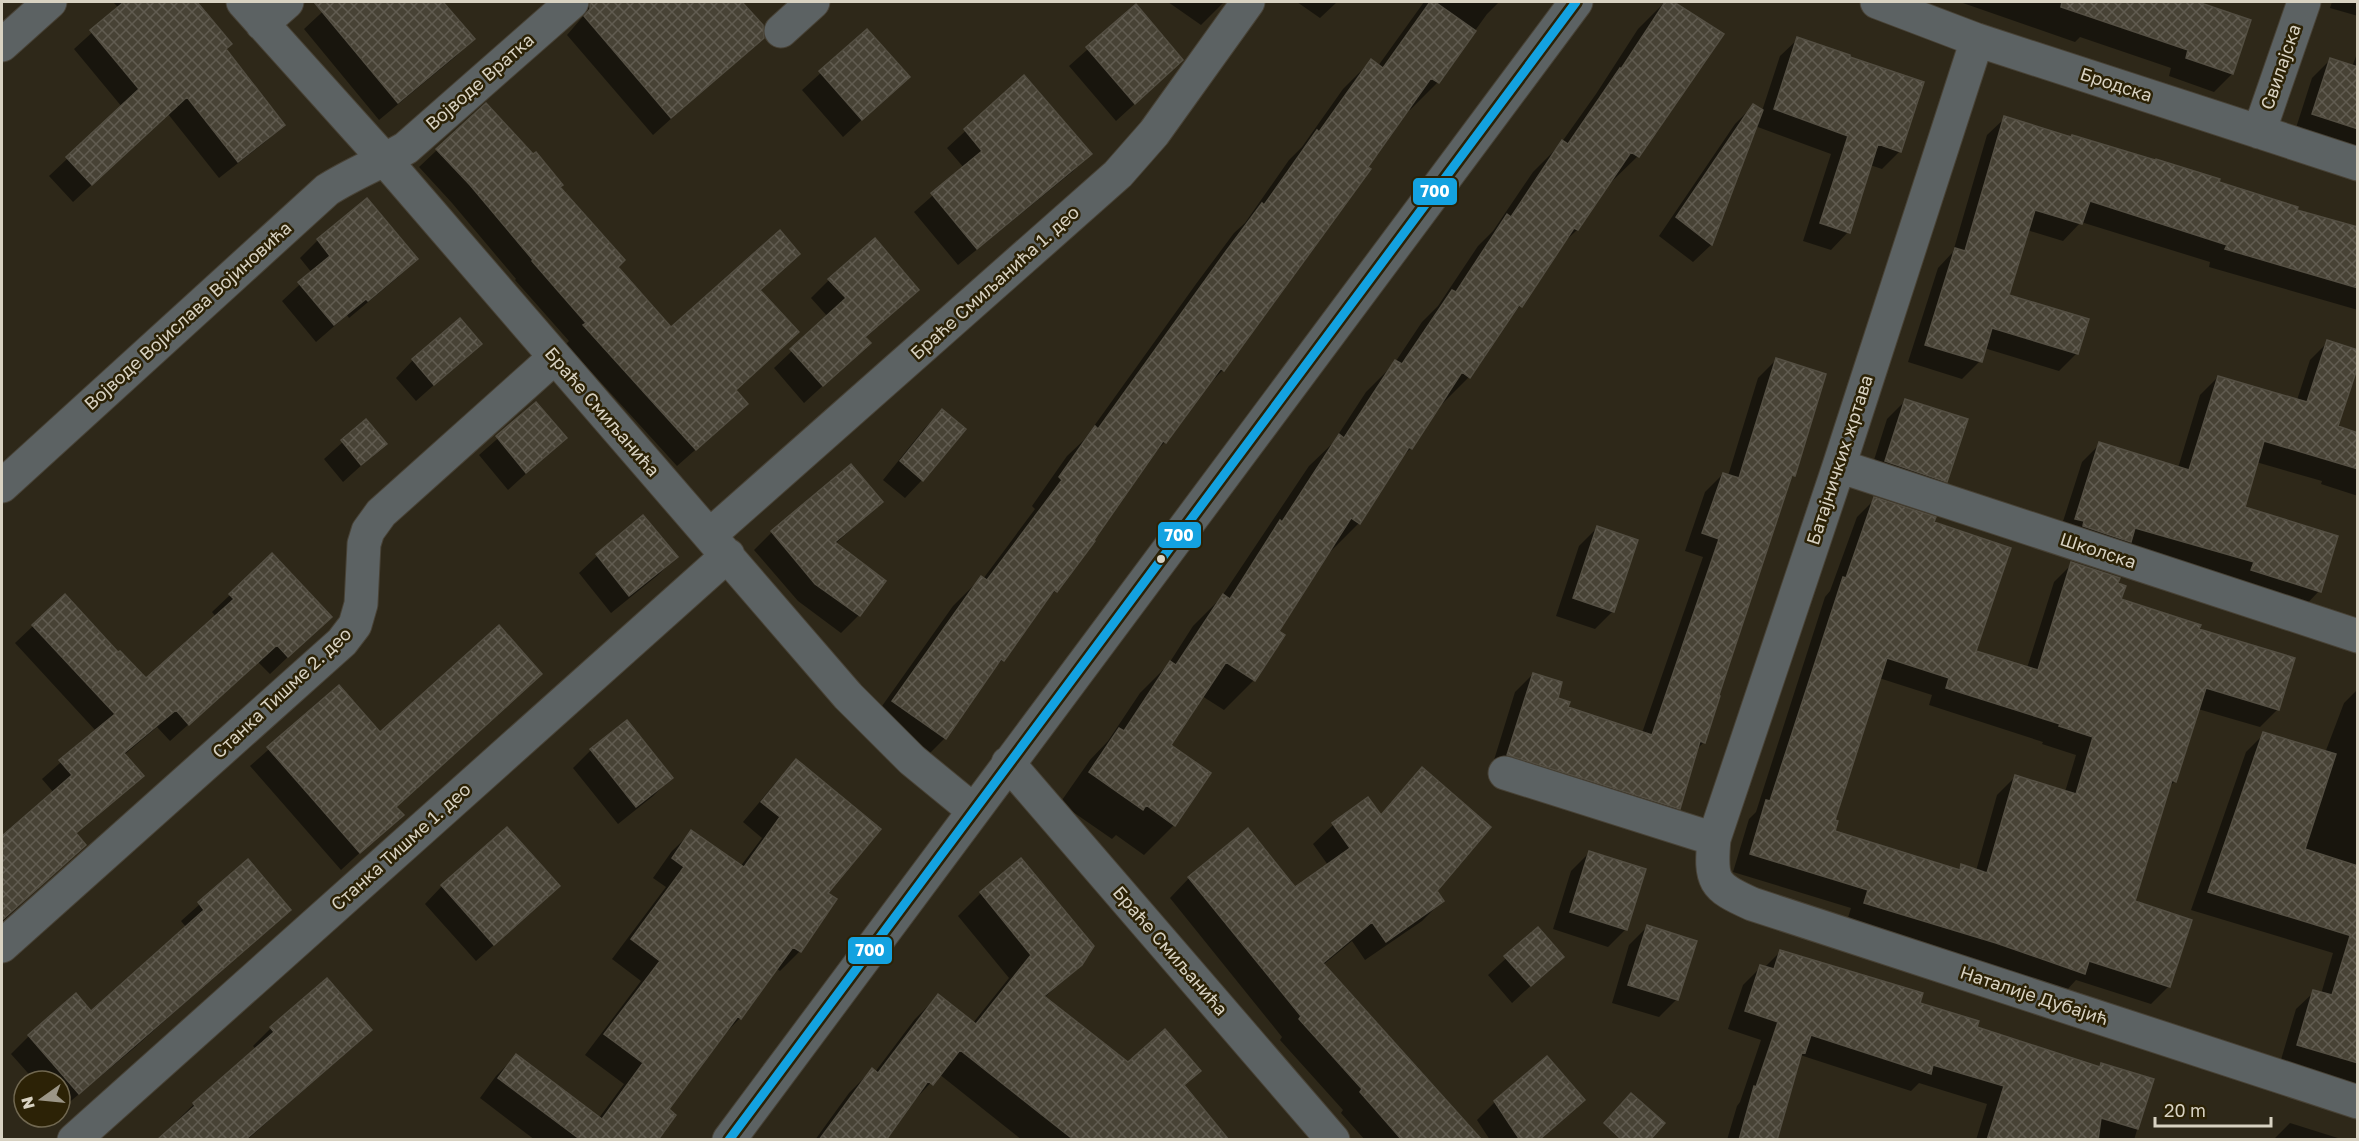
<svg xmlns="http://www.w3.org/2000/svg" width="2359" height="1141" font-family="'Golos Text',sans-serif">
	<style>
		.shadow { fill: #0007; fill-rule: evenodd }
		.building { fill: url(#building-cross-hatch); stroke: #534e42; stroke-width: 1.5; fill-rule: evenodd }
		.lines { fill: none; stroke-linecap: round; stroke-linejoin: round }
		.minor-casing { stroke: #484236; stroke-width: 35 }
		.minor { stroke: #5c6263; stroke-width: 33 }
		.bus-1-casing { stroke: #2c2206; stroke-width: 14 }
		.bus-1 { stroke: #13a2e0; stroke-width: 9 }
		.bus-dot { fill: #d8d2c2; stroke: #2c2206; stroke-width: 2 }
		.labels { text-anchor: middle; stroke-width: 5; stroke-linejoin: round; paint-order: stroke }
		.street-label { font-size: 18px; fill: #d8d2c2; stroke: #2c2206 }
		.line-badge { stroke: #2c2206; stroke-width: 2 }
		.badge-label { font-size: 16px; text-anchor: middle; font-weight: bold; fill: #fff }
	</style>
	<defs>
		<pattern id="building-cross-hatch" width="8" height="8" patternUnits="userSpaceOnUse" patternTransform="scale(1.5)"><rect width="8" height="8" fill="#474235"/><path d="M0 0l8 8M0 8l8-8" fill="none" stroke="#615c51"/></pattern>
	</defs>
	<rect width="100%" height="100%" fill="#2e2819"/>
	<path class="shadow" d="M113,2H196L230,44L224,50L283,125L265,142L219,178L168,114L73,202L49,176L122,107L74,49L119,8Z
		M333,2H403L409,8L416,2H440L473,39L455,57L379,120L304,29Z
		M575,2H690L710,24L736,2H740L762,26V37L653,135L567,35L585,14Z
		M1168,2H1224L1201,25Z
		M1297,2H1337L1320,18Z
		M1424,2H1499L1487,14L1438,82L1410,110L1407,108L1223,370L1205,388L1165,442L1150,457L1093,541L1055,591L1041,605L1002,660L990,672L945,738L917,766L865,730L953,606L981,578L983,579L1035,509L1032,506L1067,456L1084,440L1196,284L1234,233L1245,223L1289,160L1302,147L1343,89L1371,61L1378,66Z
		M1665,2H1671L1722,34L1638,156L1607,186L1577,230L1559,247L1520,306L1509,318L1469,377L1439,407L1411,448L1401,458L1359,523L1329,553L1277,632L1254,680L1224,710L1202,696L1169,746L1174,825L1144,855L1116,835L1112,839L1060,803L1090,760L1108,741L1140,693L1168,665L1193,626L1220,599L1309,466L1332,444L1366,392L1394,364L1422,322L1438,306L1478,246L1493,231L1533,172L1559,146L1596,94L1638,29Z
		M1960,2H2195L2249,21L2232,74L2214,92L2169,76L2171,68L2080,37L2075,42Z
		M2332,2H2358V16L2330,8Z
		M1136,6L1163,78L1116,121L1069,66Z
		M867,31L908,77L843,137L802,90Z
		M1798,39L1848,58L1900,151L1882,169L1870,165L1848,232L1831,250L1803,241L1831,154L1755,126L1711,245L1693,262L1659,236L1735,124L1753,106L1762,111L1780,56Z
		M2358,51V152L2295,131L2312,78L2330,60L2352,67Z
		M1024,77L1090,154L1072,172L958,265L914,212L964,168L947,148Z
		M2005,118L2358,229V310L2209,267L2210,262L2081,222L2063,241L2027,230L2007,296L2077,353L2059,371L1984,348L1980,361L1962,379L1908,362L1938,268L1953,252L1987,135Z
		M437,150L558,188L616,267L671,329L759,291L728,421L677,466L566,344L569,341L515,280L516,279L452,203L419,167Z
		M367,200L416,259L398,277L349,318L347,315L316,342L282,301L312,273L300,258L318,240Z
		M829,280L917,290L865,338L851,360L804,403L774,368L828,317L811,298Z
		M2328,342L2336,427L2358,434V496L2321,484L2322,481L2256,462L2243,508L2319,591L2302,609L2058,537L2082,462L2100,444L2178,468L2200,395L2218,377L2297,400L2310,360Z
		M480,344L416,401L396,378L413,360Z
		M1776,360L1794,475L1788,480L1717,696L1704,742L1695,751L1679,808L1661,826L1490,773L1515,692L1533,674L1566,708L1642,733L1703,557L1685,551L1705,492L1723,474L1728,476L1758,378Z
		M1905,401L1946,481L1928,499L1868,479L1887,419Z
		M536,405L565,438L508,490L479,455Z
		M942,411L922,480L905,498L883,480L924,429Z
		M366,421L385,444L343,482L324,459Z
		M1875,499L1933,523L1975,652L2027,668L2054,582L2072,564L2116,584L2120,600L2198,630L2278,709L2260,727L2198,709L2175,781L2168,788L2133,902L2169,986L2151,1004L2076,980L2066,991L1847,921L1851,908L1733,872L1749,819L1756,812L1825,597L1830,591L1857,517ZM1879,678L1932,695L1929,705L2043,742L2042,744L2076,755L2065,792L2015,777L1997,795L1976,871L1962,866L1957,871L1833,832V821Z
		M881,502L835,544L859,615L841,633L798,601L754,550L772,532Z
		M643,517L676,557L658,575L611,613L579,573L597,556Z
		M1597,528L1613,611L1595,629L1556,616L1579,546Z
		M230,595L312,634L270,674L258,662L170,741L157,727L124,755L142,776L75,834L84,845L2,922V839L54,793L42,779L96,731L15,643L33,626L118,654L146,680L216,617L212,612Z
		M339,687L395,808L401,815L341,870L250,766Z
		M2358,689V1081L2354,1085L2280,1063L2296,1009L2314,992L2321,994L2333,953L2191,910L2246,752L2264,734L2325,753L2344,703Z
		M591,750L671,778L653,796L618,824L573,768Z
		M796,761L826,894L800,951L780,971L776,968L740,1018L721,1038L666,1109L657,1140H535L480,1098L496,1076L516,1056L599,1118L624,1084L585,1055L641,981L612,959L666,887L653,878L672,851L692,832L740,867L762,838L743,822L777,781Z
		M1423,769L1435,891L1442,901L1422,921L1365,960L1352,941L1323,965L1480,1140H1365L1341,1113L1343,1110L1280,1040L1282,1037L1170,898L1189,878L1295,889L1328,865L1313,844L1333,825L1368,799L1380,816Z
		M1589,853L1626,929L1608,947L1553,929L1571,871Z
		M248,861L289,910L133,1049L60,1110V1081H35L11,1054L29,1036L91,1013L186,927L181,921Z
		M442,886L540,904L476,961L425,904Z
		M981,893L1080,964L1044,998L1128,1064L1199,1071L1183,1086L1228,1140H1022L939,1074L909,1106L884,1140H815L849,1093L872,1070L875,1072L915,1019L938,996L973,1023L1009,978L958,916Z
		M1647,927L1677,999L1659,1017L1612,1003L1629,945Z
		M1538,929L1562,957L1512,1003L1488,975Z
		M1780,952L1975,1028L2099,1068L2102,1065L2152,1080L2134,1140H1976L1987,1104L1919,1083L1911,1091L1800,1055L1775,1140H1727L1737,1106L1740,1102L1761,1040L1728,1029L1743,985L1761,967L1764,968Z
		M271,1028L370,1030L247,1140H160L177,1124L176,1122L194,1104L256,1049L253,1046Z
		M1583,1100L1540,1140H1490L1477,1120L1495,1102Z
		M2290,1123L2341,1139V1140H2273Z"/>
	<path class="building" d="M124,2H197L232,44L226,49L285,125L238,162L187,97L92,185L66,157L139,89L90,30Z
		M314,2H443L475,39L398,103Z
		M590,2H742L763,25L764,38L671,118L584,16L590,9Z
		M1430,2H1435L1476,31L1439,83L1431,78L1368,167L1371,169L1224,371L1221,368L1166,443L1163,441L1094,540L1095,541L1057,592L1054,590L1004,661L1001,659L946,739L892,701L981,576L987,580L1062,480L1059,477L1095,426L1098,429L1224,254L1262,203L1264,205L1317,130L1319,132L1371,59L1383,68Z
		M1665,2H1674L1724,34L1639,157L1631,152L1578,230L1574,228L1522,307L1519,305L1470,378L1462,372L1412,449L1409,447L1360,524L1351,518L1279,631L1285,635L1255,681L1226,662L1171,745L1211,773L1175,826L1146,805L1143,810L1089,772L1119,728L1124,731L1170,661L1176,665L1223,594L1230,599L1280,520L1282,522L1339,434L1344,438L1395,360L1402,364L1452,290L1456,292L1507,214L1511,217L1562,140L1568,144L1620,68L1621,69Z
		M2062,2H2198L2251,20L2233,74L2186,58L2188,50L2061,7Z
		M1136,4L1183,60L1135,104L1086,47Z
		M867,29L910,77L862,120L819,71Z
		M1797,37L1850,55V57L1924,82L1901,152L1878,144L1850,233L1820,223L1848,136L1774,109Z
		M2330,58L2358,67V129L2312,114Z
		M1024,75L1092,154L977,249L931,193L982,151L964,129Z
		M486,103L533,154L536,152L563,185L560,187L625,260L618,267L671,327L780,230L800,254L760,290L799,332L736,390L748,404L696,450L583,325L586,323L532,261L533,260L470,185L436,149Z
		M1753,104L1763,110L1712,245L1676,217Z
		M2004,116L2071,137L2072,135L2155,160L2156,159L2220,179L2219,182L2298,207L2297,210L2358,227V288L2225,249L2227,245L2090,201L2082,224L2035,210L2009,295L2089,319L2078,354L1992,328L1982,362L1925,345L1955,248L1965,251Z
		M367,198L418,259L368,301L366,299L334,325L298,282L330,256L317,239Z
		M875,238L919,290L865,337L871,343L823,386L790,349L846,298L828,279Z
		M460,318L482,344L434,385L412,359Z
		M2327,340L2358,350V366L2338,426L2358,433V469L2264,441L2245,507L2338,536L2321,592L2251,570L2254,562L2135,528L2131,542L2083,526L2084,521L2075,519L2099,442L2189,470L2218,376L2307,402Z
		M1776,358L1826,374L1795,476L1792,475L1719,695L1720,696L1705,743L1700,741L1680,809L1507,755L1533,673L1562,682L1558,698L1570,702L1568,707L1652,735L1719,539L1702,533L1723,473L1739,478Z
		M1905,399L1968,419L1947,482L1885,461Z
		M536,402L567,438L526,473L496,436Z
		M942,409L966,429L923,481L900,461Z
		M366,419L387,444L361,465L341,440Z
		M851,464L883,502L835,542L886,581L860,616L815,584L771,531Z
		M1874,497L1936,517L1934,522L2011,548L1976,651L2038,670L2071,562L2120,578L2118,583L2126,586L2121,599L2201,625L2199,629L2295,658L2279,710L2206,688L2176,782L2172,780L2135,901L2192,920L2170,987L2089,961L2085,974L1996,943L1864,903L1868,890L1750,854L1766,800L1770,801L1843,577L1846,578ZM1887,658L1949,678L1946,688L2060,724L2059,726L2093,737L2076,794L2015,775L1987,873L1961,864L1960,870L1835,831L1838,821L1835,820Z
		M643,515L678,557L629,596L596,554Z
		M1597,526L1638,540L1614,612L1573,598Z
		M272,553L332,617L288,657L277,645L189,725L176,710L124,753L144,776L76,833L86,845L2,920V836L72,775L59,760L115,714L32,625L65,594L118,652L120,651L146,678L234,599L229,594Z
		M499,625L542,674L396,807L404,815L360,853L267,747L339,685L380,732Z
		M627,720L673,778L636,807L590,749Z
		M2263,732L2336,754L2305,849L2358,866V1063L2297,1045L2313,990L2332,995L2350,936H2352L2208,892Z
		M796,759L881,829L828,893L837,899L801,952L793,947L741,1019L738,1016L669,1109L676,1115L658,1140H581L498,1078L516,1054L602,1119L643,1063L604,1034L660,961L631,939L684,867L672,858L691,830L744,867L780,817L761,802Z
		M1422,767L1491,827L1437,891L1444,901L1386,942L1372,922L1323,963L1482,1140H1402L1360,1092L1362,1089L1299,1019L1301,1016L1188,877L1248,828L1295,887L1350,848L1332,823L1368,797L1381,815Z
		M507,827L560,886L494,945L441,885Z
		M1589,851L1646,869L1627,930L1570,912Z
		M1021,858L1094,946L1082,965L1044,996L1128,1062L1165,1029L1201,1071L1184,1085L1229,1140H1074L960,1050L933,1085L928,1081L886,1140H819L872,1068L878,1073L938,994L976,1024L1031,955L980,892Z
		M248,859L291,910L79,1094L28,1035L76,993L91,1011L204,910L198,902Z
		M1647,925L1697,941L1678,1000L1628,985Z
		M1538,927L1564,957L1531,986L1504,956Z
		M1780,950L1923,993L1920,1003L1979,1021L1977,1027L2100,1067L2101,1063L2154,1079L2138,1129L2101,1118L2098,1140H1987L2004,1086L1933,1065L1931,1074L1811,1035L1805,1053L1802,1052L1777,1140H1739L1754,1086L1756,1087L1778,1022L1745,1011L1760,965L1774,969Z
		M327,978L372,1030L245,1140H157L195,1106L193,1103L274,1032L270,1027Z
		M1547,1056L1585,1100L1539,1140H1520L1494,1101Z
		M1631,1093L1665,1123L1650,1140H1622L1604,1123Z"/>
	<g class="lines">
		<defs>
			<path id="minor" d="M243,2L385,160L848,696L912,760L973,810
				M1877,2L1977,40L2358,164
				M262,24L287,2
				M781,31L813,2
				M1977,40L1839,466L1714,839C1710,881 1713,887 1752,904L2358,1102
				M2,45L50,2
				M2259,132L2304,2
				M1839,466L2358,636
				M2,486L327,190C352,174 380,163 406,148L572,2
				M710,535L1118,174L1154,133L1248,2
				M1008,763L1333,1140
				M1505,773L1714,839
				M2,946L342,642L355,625L361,604L364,544L368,531L381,513L554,358
				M74,1140L728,555
				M729,1140L1576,2"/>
		</defs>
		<use href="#minor" class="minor-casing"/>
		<use href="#minor" class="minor"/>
		<defs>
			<path id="bus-1" d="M729,1140L1576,2"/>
		</defs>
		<use href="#bus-1" class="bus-1-casing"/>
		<use href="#bus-1" class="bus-1"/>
	</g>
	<circle class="bus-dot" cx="1161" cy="559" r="5"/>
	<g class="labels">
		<g class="street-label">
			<text transform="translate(2281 67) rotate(-71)" y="6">Свилајска</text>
			<text transform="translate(480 82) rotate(-41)" y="6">Војводе Вратка</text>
			<text transform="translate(2116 85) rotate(18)" y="6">Бродска</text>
			<text transform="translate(995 283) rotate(-42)" y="6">Браће Смиљанића 1. део</text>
			<text transform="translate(188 316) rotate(-42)" y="6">Војводе Војислава Војиновића</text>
			<text transform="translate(602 412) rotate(49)" y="6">Браће Смиљанића</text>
			<text transform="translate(1840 460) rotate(-72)" y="6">Батајничких жртава</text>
			<text transform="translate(2098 551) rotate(18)" y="6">Школска</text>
			<text transform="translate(282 693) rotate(-43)" y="6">Станка Тишме 2. део</text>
			<text transform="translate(401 847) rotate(-42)" y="6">Станка Тишме 1. део</text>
			<text transform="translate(1170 951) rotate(49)" y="6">Браће Смиљанића</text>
			<text transform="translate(2034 996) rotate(18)" y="6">Наталије Дубајић</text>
		</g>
	</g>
	<g class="line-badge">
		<rect x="1412" y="177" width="46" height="29" rx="6" fill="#13a2e0"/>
		<rect x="1157" y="521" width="45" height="28" rx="6" fill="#13a2e0"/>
		<rect x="847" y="936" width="46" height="29" rx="6" fill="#13a2e0"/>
	</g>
	<g class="badge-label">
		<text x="1435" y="197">700</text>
		<text x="1179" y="541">700</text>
		<text x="870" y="956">700</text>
	</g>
	<rect width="2359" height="1141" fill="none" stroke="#d8d2c2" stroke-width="6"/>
	<g transform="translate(42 1099) rotate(255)"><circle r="28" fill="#2c2206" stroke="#716851" stroke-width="1.5"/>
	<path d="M0-4.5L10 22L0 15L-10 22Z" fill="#9c9687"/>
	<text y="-9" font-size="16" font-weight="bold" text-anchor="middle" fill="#d8d2c2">N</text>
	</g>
	<path d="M2155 1117v9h116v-9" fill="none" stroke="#d8d2c2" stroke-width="3"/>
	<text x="2164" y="1117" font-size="18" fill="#d8d2c2" stroke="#2c2206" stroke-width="4.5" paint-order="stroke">20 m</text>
</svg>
